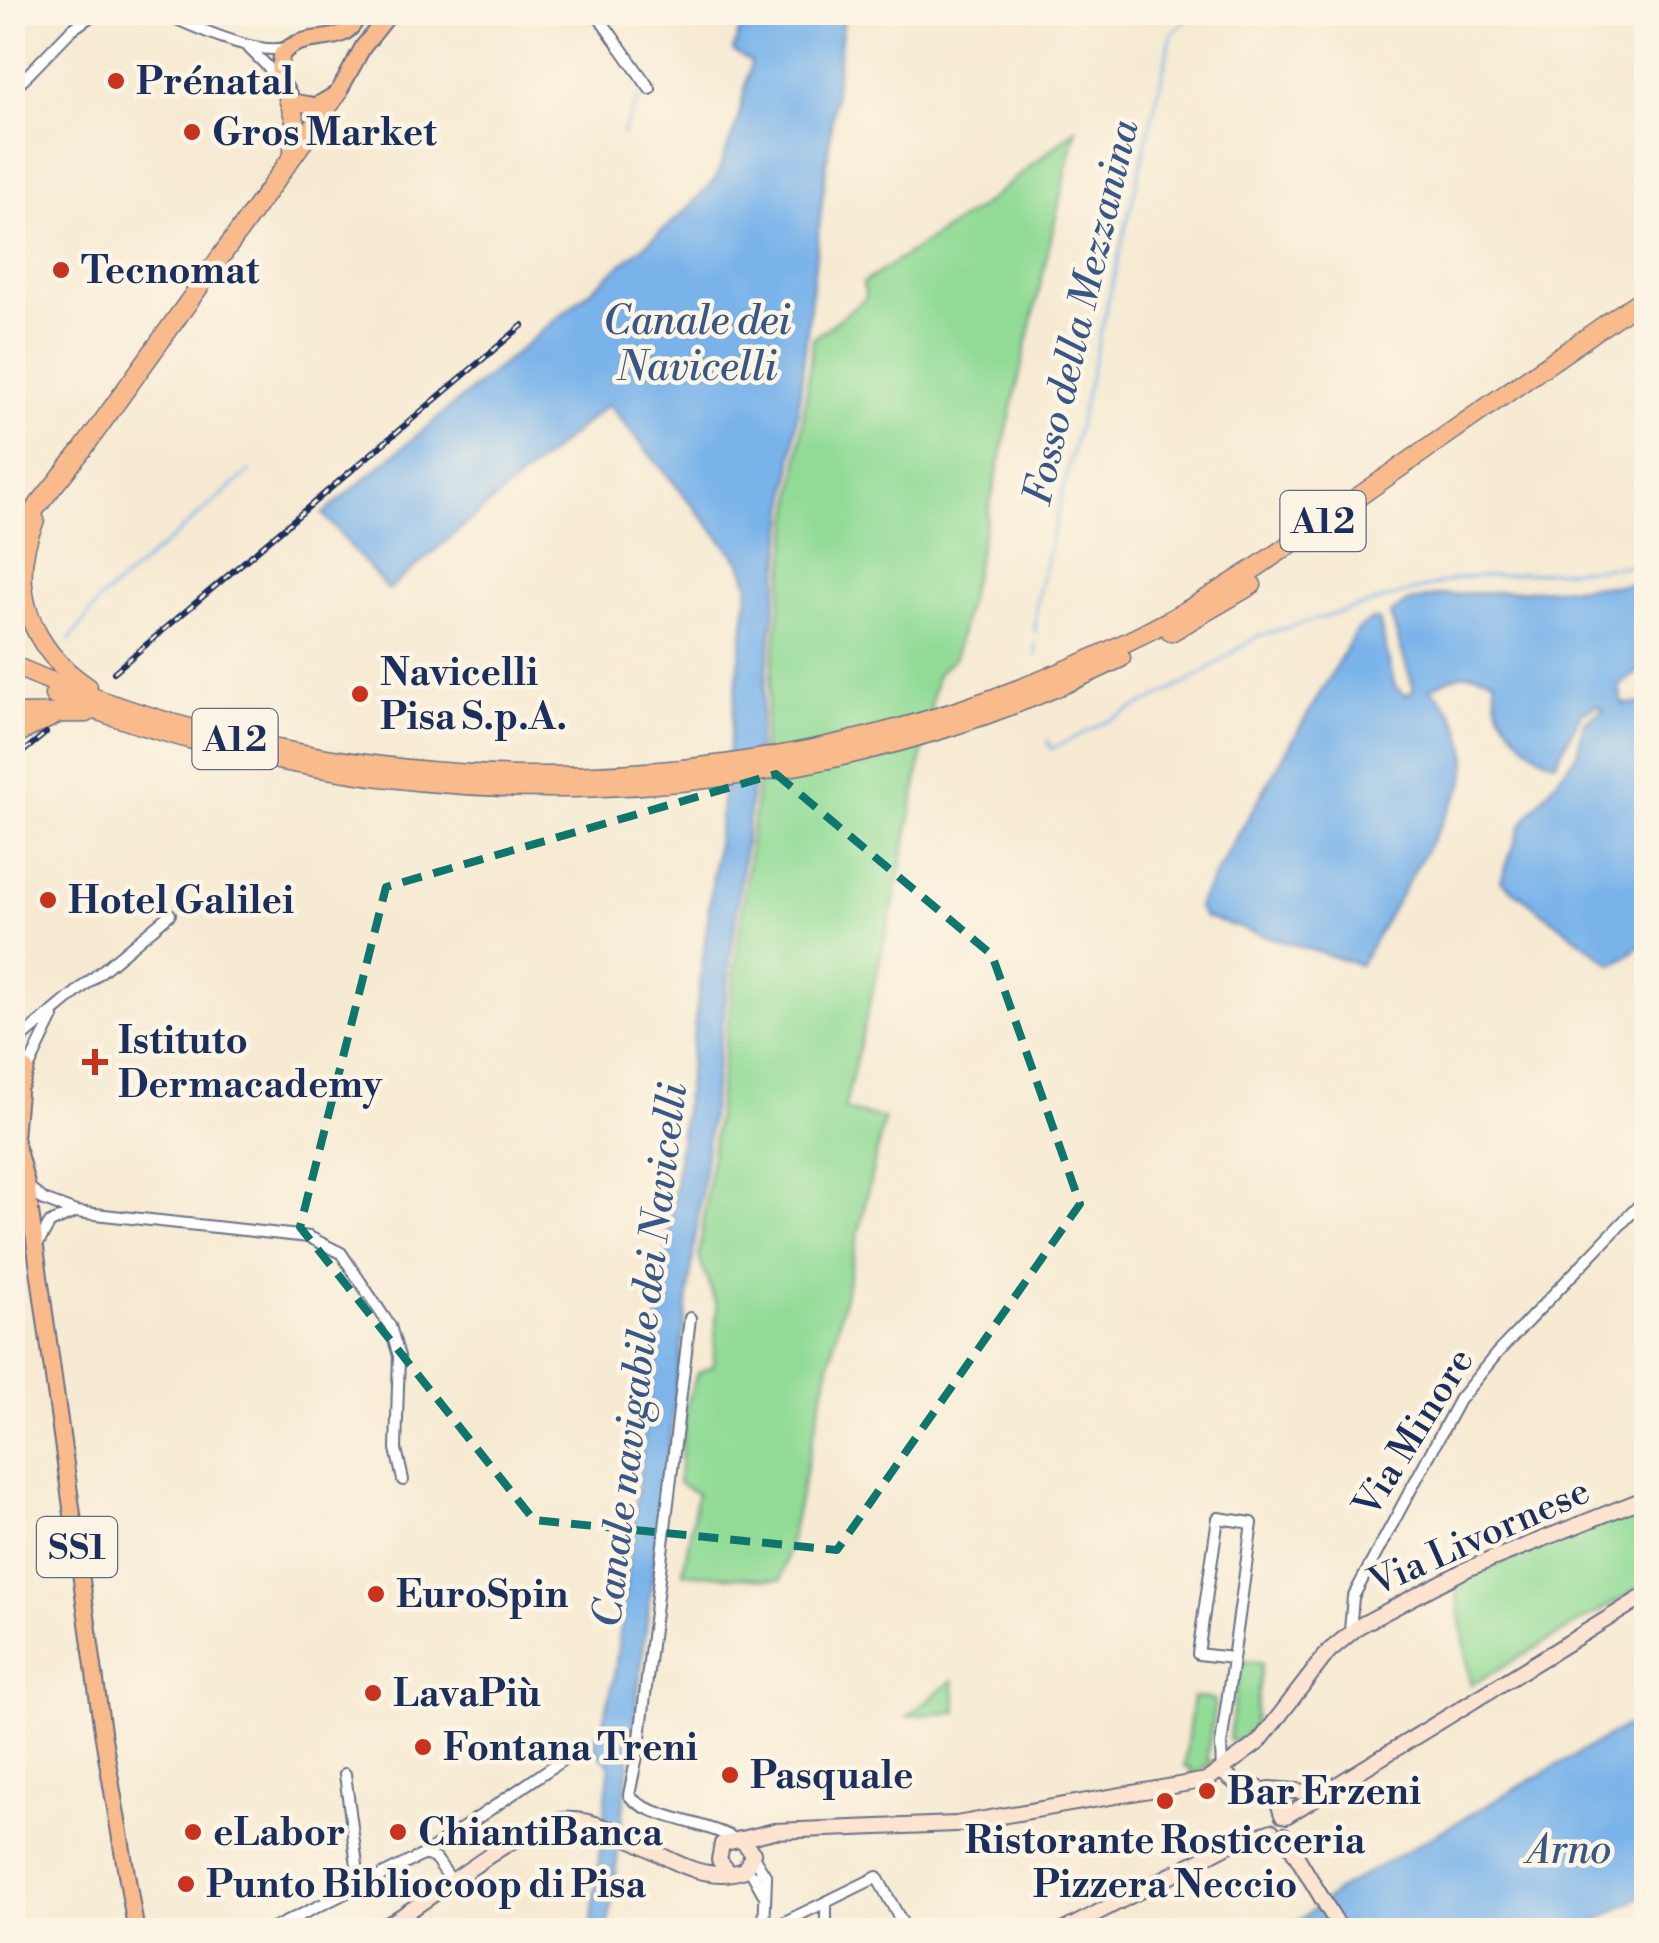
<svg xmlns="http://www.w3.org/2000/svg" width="1659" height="1943" font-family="'Libre Bodoni',serif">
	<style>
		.green { fill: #92db96; stroke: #56857a; stroke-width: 2.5 }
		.water { fill: #79b3ea; stroke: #4a71a4; stroke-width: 2.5 }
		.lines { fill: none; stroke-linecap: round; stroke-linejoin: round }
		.stream { stroke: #79b3ea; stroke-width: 2.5 }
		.street-casing { stroke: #687087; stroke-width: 14 }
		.secondary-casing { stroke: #687087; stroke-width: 18 }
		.primary-casing { stroke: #687087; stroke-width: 19 }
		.highway-casing { stroke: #687087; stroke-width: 21 }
		.street { stroke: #fff; stroke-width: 10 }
		.secondary { stroke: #fde4d1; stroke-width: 14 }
		.primary { stroke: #fabb8c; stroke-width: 15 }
		.highway { stroke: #fabb8c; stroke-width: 18 }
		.rail-casing { stroke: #1b2f5e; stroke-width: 6 }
		.rail { stroke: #fcf5e5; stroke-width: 2.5; stroke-dasharray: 8; stroke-linecap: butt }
		.marked { fill: none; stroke: #0f766e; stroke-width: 8; stroke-dasharray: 20 12; stroke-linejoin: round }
		.poi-dot { fill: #c8321e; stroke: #fcf5e5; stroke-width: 4 }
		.labels { text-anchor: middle; stroke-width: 9; stroke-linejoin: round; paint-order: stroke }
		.shield { fill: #fcf5e5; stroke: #5e6a86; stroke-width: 2.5 }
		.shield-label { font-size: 35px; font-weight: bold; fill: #1b2f5e }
		.poi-label { font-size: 38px; font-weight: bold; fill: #1b2f5e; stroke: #fcf5e5; text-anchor: start }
		.street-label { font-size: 38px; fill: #1b2f5e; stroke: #fcf5e5 }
		.water-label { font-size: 40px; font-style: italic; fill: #375788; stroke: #fcf5e5 }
	</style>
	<rect width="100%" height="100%" fill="#fcf5e5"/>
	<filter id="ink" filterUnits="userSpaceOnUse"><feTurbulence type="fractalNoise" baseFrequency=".01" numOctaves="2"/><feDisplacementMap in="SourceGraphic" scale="20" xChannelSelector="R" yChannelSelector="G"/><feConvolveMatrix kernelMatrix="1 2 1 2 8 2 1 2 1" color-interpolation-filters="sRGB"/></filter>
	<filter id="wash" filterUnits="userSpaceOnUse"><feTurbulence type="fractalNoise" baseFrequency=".0048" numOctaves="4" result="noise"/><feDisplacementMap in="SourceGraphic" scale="40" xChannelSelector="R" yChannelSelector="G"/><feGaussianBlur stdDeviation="2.25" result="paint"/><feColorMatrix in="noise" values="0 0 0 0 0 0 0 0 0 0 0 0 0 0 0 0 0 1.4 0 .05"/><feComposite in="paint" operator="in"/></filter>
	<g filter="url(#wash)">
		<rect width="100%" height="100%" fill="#f6ead2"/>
		<path class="green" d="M1076,129L955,657L937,674L898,884L844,1110L884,1119L781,1580L683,1573L697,1494L678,1483L687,1404L697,1373L713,1366L717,1306L699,1257L813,339L866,298L863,283L983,205Z
			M1646,1506V1584L1471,1685L1455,1582Z
			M1240,1661L1262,1663L1253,1728L1239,1742L1229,1740Z
			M953,1680L957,1712L908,1716Z
			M1193,1697L1215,1700L1207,1759L1212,1762L1191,1777V1768L1184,1766Z"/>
		<path class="water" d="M745,13H844L776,598L608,1930H591L610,1764L591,1745L602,1725L614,1679L749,585L741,563L608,404L388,590L323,514L681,215L716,178L738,121L751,62L733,51Z
			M1646,584V666L1619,686L1622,704L1646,703V942L1613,965L1501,881L1521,825L1577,754L1584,722L1603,710L1598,705L1581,713L1556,762C1534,760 1510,728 1499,710C1495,702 1496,688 1494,679C1467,667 1454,676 1430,688C1459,713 1475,750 1462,787L1360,965L1204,917L1197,906L1356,631L1372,619L1379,620L1395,687L1407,696L1414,689L1390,614L1407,603L1440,595Z
			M1646,1715V1893L1582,1930H1287L1341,1888Z"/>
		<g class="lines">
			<path class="stream" d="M622,134L639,97
				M1035,632L1037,599L1172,34L1193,12
				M69,641L100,600L250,471
				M1035,644L1036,656
				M1048,740L1051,749L1190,681L1258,636L1459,578L1646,565"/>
		</g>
	</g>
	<g filter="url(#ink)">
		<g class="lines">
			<defs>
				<path id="street" d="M161,12C187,24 261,58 287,47
					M595,12L650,89
					M249,48L278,77
					M12,91L71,30L97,12
					M12,1046L170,914
					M26,1073L53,1017
					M28,1187L44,1200L76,1212L309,1237L341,1253L390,1326L399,1356L396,1449L403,1480
					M37,1245L50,1223L75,1212
					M690,1318L639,1746L629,1795C643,1816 708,1823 733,1838
					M1350,1631L1353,1597L1459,1400L1498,1352L1646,1198
					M1222,1772L1221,1745L1252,1523L1218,1518L1198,1654L1232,1658
					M345,1774L360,1888
					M425,1854L436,1859L451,1880
					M753,1856L766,1877L764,1930
					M753,1875L763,1893
					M826,1902L877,1877L906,1930
					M270,1930L425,1854L574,1752
					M768,1930L826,1902V1930"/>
				<path id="secondary" d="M1222,1772L1235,1782L1275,1793L1282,1815
					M1270,1789L1320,1793
					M1286,1816L1646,1595
					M1284,1835L1341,1930
					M729,1872L719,1860L722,1844L774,1831L956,1824L1207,1780L1259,1742L1329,1651L1359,1626L1467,1569L1646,1498
					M378,1930C424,1907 519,1824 563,1820C629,1816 680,1892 745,1870L753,1853L740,1839
					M1064,1930L1229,1845L1272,1831"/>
				<path id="primary" d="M359,12C347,53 307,26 282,54L278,77L293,102L316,106L338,93L363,47L391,12
					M12,1052L26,1070L21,1084L12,1090
					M12,1128L27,1186L103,1735L136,1930
					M15,1133L19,1086"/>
				<path id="highway" d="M288,98L298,130L293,149
					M35,520C6,585 30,649 88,687
					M12,538L83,449L338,93
					M1171,632L1252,585
					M12,665C373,823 792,812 1143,634C1223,594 1295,541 1368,490C1461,425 1554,361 1646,296
					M54,695C400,827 786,822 1121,658
					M12,714L87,713
					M12,736L56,715"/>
			</defs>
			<use href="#street" class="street-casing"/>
			<use href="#secondary" class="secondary-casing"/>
			<use href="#primary" class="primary-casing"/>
			<use href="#highway" class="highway-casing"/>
			<use href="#street" class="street"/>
			<use href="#secondary" class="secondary"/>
			<use href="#primary" class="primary"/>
			<use href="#highway" class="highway"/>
			<defs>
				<path id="rail" d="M114,672L523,325
					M12,761L46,733"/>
			</defs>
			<use href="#rail" class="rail-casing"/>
			<use href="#rail" class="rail"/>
		</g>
	</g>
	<path class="marked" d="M776,774L992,955L1080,1204L837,1550L534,1520L300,1227L386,887Z"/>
	<g class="poi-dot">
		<circle cx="116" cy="81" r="10"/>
		<circle cx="192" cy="132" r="10"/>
		<circle cx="61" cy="270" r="10"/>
		<circle cx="360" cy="694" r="10"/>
		<circle cx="48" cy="900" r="10"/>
		<path d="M90 1047h10v10h10v10h-10v10h-10v-10h-10v-10h10z"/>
		<circle cx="376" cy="1594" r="10"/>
		<circle cx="373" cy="1693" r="10"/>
		<circle cx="423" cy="1747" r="10"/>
		<circle cx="730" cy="1775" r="10"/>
		<circle cx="1207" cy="1791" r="10"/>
		<circle cx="1165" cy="1801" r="10"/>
		<circle cx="193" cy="1832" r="10"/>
		<circle cx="398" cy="1832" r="10"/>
		<circle cx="186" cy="1884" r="10"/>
	</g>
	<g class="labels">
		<g class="shield">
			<rect x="1280.5" y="491" width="85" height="60" rx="8"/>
			<rect x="192.5" y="709" width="85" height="60" rx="8"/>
			<rect x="37" y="1517" width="80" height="60" rx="8"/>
		</g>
		<g class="shield-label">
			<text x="1323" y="533">A12</text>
			<text x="235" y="751">A12</text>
			<text x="77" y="1559">SS1</text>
		</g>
		<g class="poi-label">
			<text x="136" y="94">Prénatal</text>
			<text x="212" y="145">Gros Market</text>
			<text x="81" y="283">Tecnomat</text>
			<text x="380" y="685">Navicelli<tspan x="380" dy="44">Pisa S.p.A.</tspan></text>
			<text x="68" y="913">Hotel Galilei</text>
			<text x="118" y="1053">Istituto<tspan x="118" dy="44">Dermacademy</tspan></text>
			<text x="396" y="1607">EuroSpin</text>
			<text x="393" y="1706">LavaPiù</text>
			<text x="443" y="1760">Fontana Treni</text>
			<text x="750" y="1788">Pasquale</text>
			<text x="1227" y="1804">Bar Erzeni</text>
			<text x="213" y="1845">eLabor</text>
			<text x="418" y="1845">ChiantiBanca</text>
			<text x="1165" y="1853" text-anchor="middle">Ristorante Rosticceria<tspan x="1165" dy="44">Pizzera Neccio</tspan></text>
			<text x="206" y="1897">Punto Bibliocoop di Pisa</text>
		</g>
		<g class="street-label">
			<text transform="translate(1413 1432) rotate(-58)" y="13">Via Minore</text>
			<text transform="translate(1479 1536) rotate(-24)" y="13">Via Livornese</text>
		</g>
		<g class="water-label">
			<text transform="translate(1080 312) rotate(-77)" y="14">Fosso della Mezzanina</text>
			<text x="697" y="334">Canale dei<tspan x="697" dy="46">Navicelli</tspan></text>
			<text transform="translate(639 1355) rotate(-83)" y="14">Canale navigabile dei Navicelli</text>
			<text x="1569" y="1863">Arno</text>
		</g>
	</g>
	<rect width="1659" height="1943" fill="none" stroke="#fcf5e5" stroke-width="50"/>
</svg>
